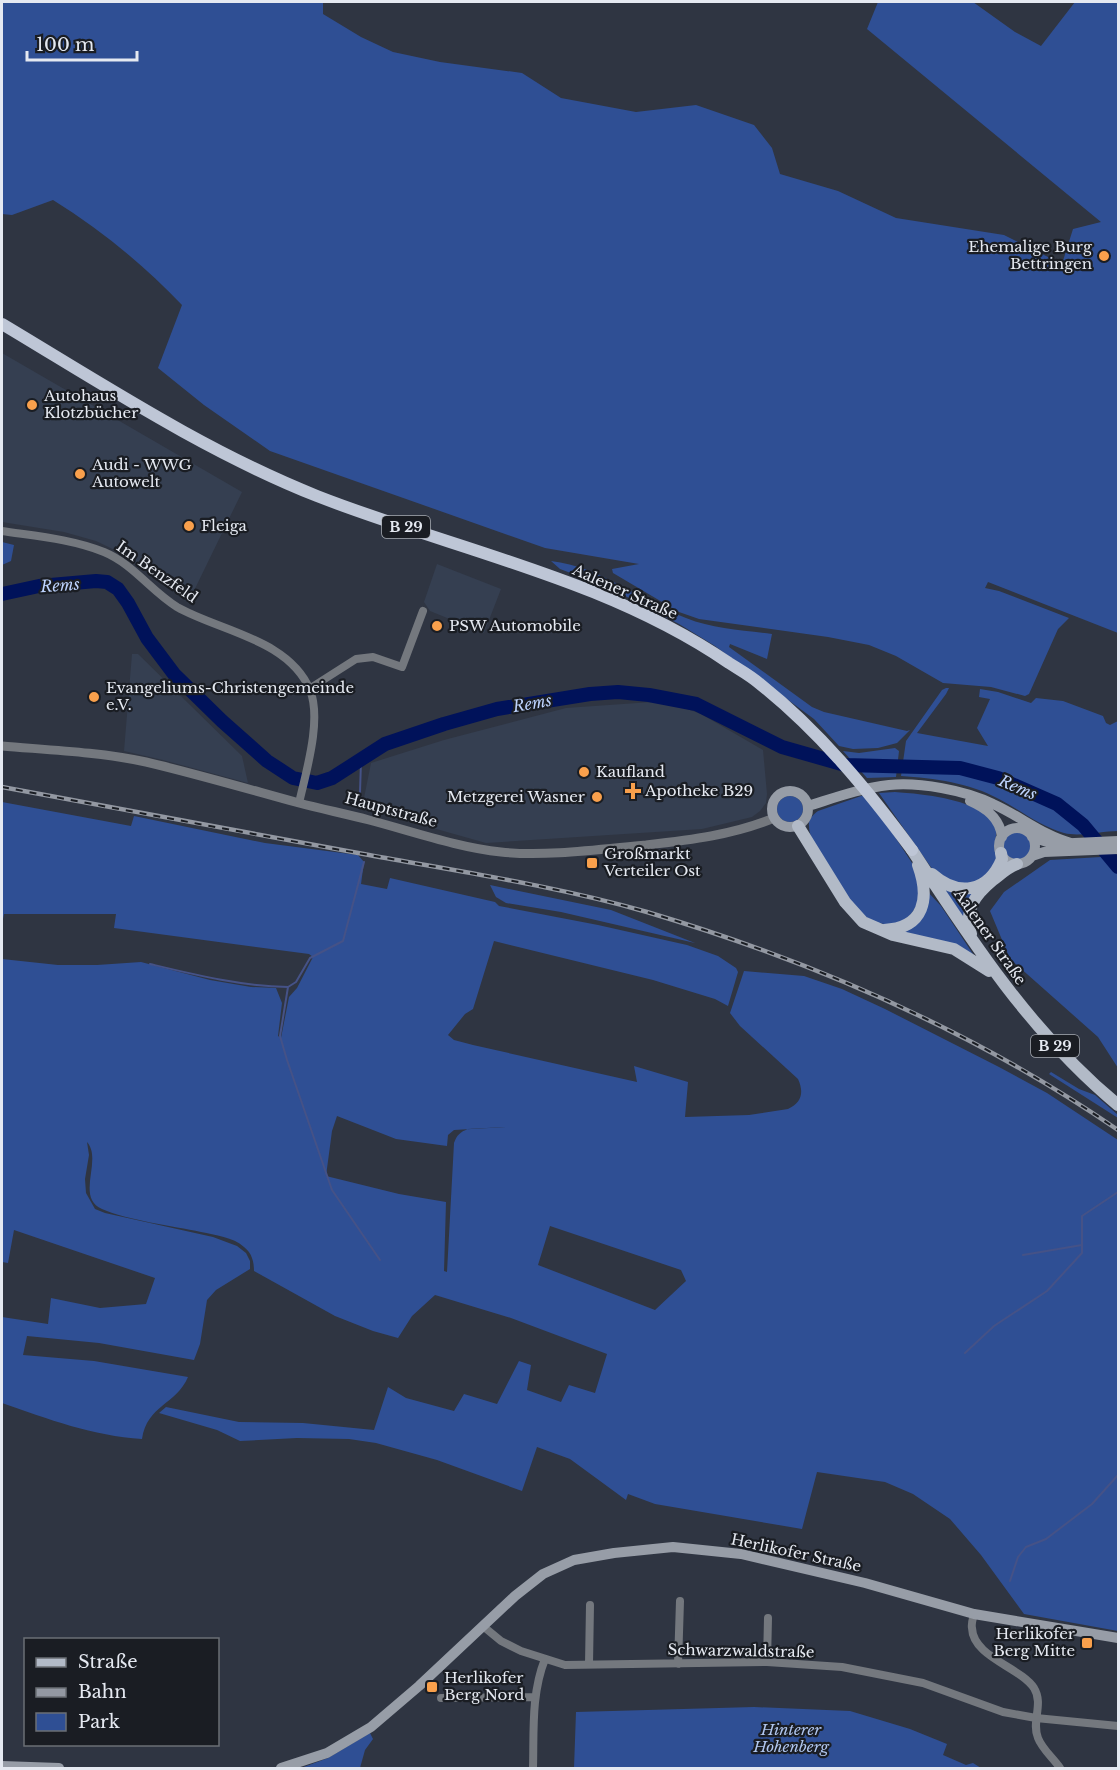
<svg xmlns="http://www.w3.org/2000/svg" width="1120" height="1770" font-family="'Libre Baskerville',serif">
	<style>
		.built { fill: #353f51 }
		.green { fill: #2f4f94; fill-rule: evenodd }
		.lines { fill: none; stroke-linecap: round; stroke-linejoin: round }
		.stream { stroke: #455287; stroke-width: 2 }
		.river { stroke: #00125a; stroke-width: 14 }
		.minor { stroke: #74787e; stroke-width: 8 }
		.tertiary { stroke: #74787e; stroke-width: 9 }
		.secondary { stroke: #979da7; stroke-width: 10 }
		.primary { stroke: #b2bac7; stroke-width: 12 }
		.trunk { stroke: #bec6d6; stroke-width: 12 }
		.rail-casing { stroke: #9398a2; stroke-width: 4.5 }
		.rail { stroke: #1a1d23; stroke-width: 2; stroke-dasharray: 7; stroke-linecap: butt }
		.poi-dot { fill: #f9a04c; stroke: #1a1d23; stroke-width: 2 }
		.labels { text-anchor: middle; stroke-width: 4.5; stroke-linejoin: round; paint-order: stroke }
		.shield { fill: #1a1d23; stroke: #a8acb3; stroke-width: 1.5 }
		.shield-label { font-size: 14px; font-weight: bold; fill: #e5e9f1 }
		.poi-label { font-size: 15px; fill: #e5e9f1; stroke: #1a1d23; text-anchor: start }
		.street-label { font-size: 15px; fill: #e5e9f1; stroke: #1a1d23 }
		.park-label { font-size: 15px; font-style: italic; fill: #b0c6ef; stroke: #1a1d23 }
		.water-label { font-size: 16px; font-style: italic; fill: #bed4ff; stroke: #1a1d23 }
	</style>
	<rect width="100%" height="100%" fill="#2f3542"/>
	<path class="built" d="M2,353L242,492L188,603L123,554L96,541L64,532L2,522Z
		M437,564L501,589L484,633L430,611L424,602Z
		M132,654H138L242,756L248,783L163,760L124,751Z
		M652,702L679,706L701,714L763,750L767,794L766,803L760,811L752,817L702,829L486,843L362,808L371,763L444,740L566,708Z"/>
	<path class="green" d="M2,2H323V14L361,37L393,52L440,62L522,73L561,98L636,112L696,105L754,125L772,148L780,174L838,191L896,218L1004,235L1062,264L1073,229L1101,222L867,29L878,2H973L1015,32L1041,46L1075,2H1118V633L988,582L985,588L999,591L1069,618L1058,629L1029,694L1025,696L991,687L943,683L896,656L869,645L828,637L699,619L679,612L613,573L612,569L639,564L545,548L270,451L204,405L158,368L182,305C144,265 101,230 53,200L12,215L2,214Z
		M2,542L14,545L11,561L2,565Z
		M551,561C602,567 640,601 686,618C713,629 743,630 772,634L767,659L730,644L729,647L812,707L824,712L907,731L910,730L897,743L878,748L853,749L839,746L814,719L715,646L679,624L608,587L560,569Z
		M946,688H949L946,694L917,733L988,746L977,728L990,699L979,697L980,689L998,692L1031,703L1036,698L1063,701L1103,716L1106,723L1110,725L1118,721V831C1102,831 1080,837 1064,833C1041,827 1020,810 999,799C970,783 934,778 901,776L906,741L942,690Z
		M895,748L899,751L896,777L867,778L843,751L859,753Z
		M895,792C922,794 988,799 996,830C997,834 995,840 995,844C995,849 997,853 996,858C996,864 989,873 986,878L963,886L935,873L879,793Z
		M864,795L880,814L914,866L921,898C917,904 914,912 908,917C891,932 867,922 855,907C846,897 839,883 832,871C824,859 809,841 809,826C808,819 813,815 818,811Z
		M777 809a13 13 0 1 1 26 0a13 13 0 1 1-26 0Z
		M2,802L131,826L134,816L265,843L358,855L364,862L361,884L387,889L390,878L495,902L499,906L598,925L687,945L718,956L736,968L738,972L728,1006L715,999L653,980L494,941L473,1009L465,1014L448,1035L454,1040L473,1045L637,1082L634,1066L688,1082L685,1117L749,1115L788,1109C802,1103 804,1092 798,1079L740,1026L730,1013L744,971L804,976L842,989L885,1009L999,1067L1047,1093L1118,1140V1631L1024,1614L981,1555L950,1519L913,1494L885,1482L817,1472L802,1529L655,1504L628,1494L626,1500L570,1459L537,1447L522,1491L437,1460L376,1443L349,1439L297,1438L240,1441L217,1430L159,1413L166,1407L239,1422L303,1423L374,1430L388,1387L406,1398L454,1411L464,1394L497,1404L519,1361L531,1365L527,1390L561,1402L569,1385L595,1393L607,1354L511,1318L435,1295L412,1316L398,1338L373,1331L335,1316L254,1271C254,1262 252,1253 244,1247C233,1237 215,1235 201,1232C173,1226 127,1220 102,1209C75,1197 103,1160 87,1142L89,1155L85,1179L86,1193L95,1209L105,1213L213,1237L237,1246L246,1253L250,1261V1269L216,1290L207,1300L200,1344L194,1360L99,1343L27,1336L23,1355L94,1361L188,1377C176,1405 147,1405 142,1439C93,1436 48,1419 2,1403V1317L48,1324L51,1298L100,1308L146,1304L155,1278L14,1230L8,1263L2,1262V959L58,965H97L141,962L210,980L251,987L276,988L282,1003L278,1036L281,1038L289,997L297,988L313,957L309,954L114,928L116,914H4L3,919H2ZM337,1116L396,1139L447,1146L448,1135L454,1130L539,1125L468,1129C460,1132 457,1135 454,1143L447,1272L444,1271L446,1202L399,1194L326,1176L332,1131ZM550,1226L681,1270L686,1281L655,1310L538,1265Z
		M1003 846a14 14 0 1 1 28 0a14 14 0 1 1-28 0Z
		M1118,856V1068L1098,1037L1010,959L990,911L1004,892L1050,860Z
		M490,885L611,910L695,943L561,912L506,903L496,897Z
		M941,888L954,893L973,892L965,919Z
		M927,891L941,906L975,957L903,935L905,928Z
		M1051,1072L1079,1089L1095,1095L1118,1115V1118L1049,1074Z
		M754,1707L850,1711L910,1729L947,1744L943,1755L966,1765L973,1763L981,1768H574L576,1712Z
		M370,1733L373,1739L365,1750L360,1768H301L328,1758Z"/>
	<g class="lines">
		<path class="stream" d="M360,792L361,761
			M364,862L343,941L310,958L296,982L288,987L280,1036L287,1060L332,1190L380,1260
			M150,964C196,975 240,986 288,987
			M1023,1255L1082,1245
			M965,1353L994,1326L1047,1291L1082,1253V1216L1118,1192
			M1010,1581L1018,1557L1026,1547L1046,1539L1092,1504L1118,1475"/>
		<path class="river" d="M2,594L39,586L96,581L107,582L118,589L128,603L147,638L174,674L222,721L267,761L293,778L317,783L332,778L385,744L444,724L497,709L590,694L618,692L649,695L696,704L782,747L845,765L960,768L998,778L1057,804L1083,825L1118,867"/>
		<path class="minor" d="M2,531C35,536 72,539 104,552C133,564 151,591 177,607C219,631 289,639 310,690C322,720 306,772 299,803
			M309,689L356,659L373,657L402,667L423,611
			M974,1614C973,1618 971,1624 972,1628C973,1657 1020,1667 1034,1688C1044,1704 1031,1722 1038,1738C1042,1749 1054,1759 1060,1768
			M484,1627L501,1641L521,1651L565,1665L767,1662L842,1667L923,1683L1003,1712L1036,1718L1118,1726
			M767,1662L768,1618
			M589,1664L590,1605
			M678,1664L680,1601
			M441,1698L535,1697
			M533,1768C534,1732 531,1694 545,1659"/>
		<path class="tertiary" d="M2,746C49,750 99,752 146,762C197,774 248,789 299,803C322,809 346,814 369,820C411,831 459,848 501,852C545,857 602,849 646,845C690,840 733,835 774,818"/>
		<path class="secondary" d="M772 809a18 18 0 1 1 36 0a18 18 0 1 1-36 0Z
			M970,801C986,808 1000,818 1002,837
			M808,806C834,798 861,788 889,785C919,782 965,790 993,804C1020,816 1042,835 1071,843
			M999 846a18 18 0 1 1 36 0a18 18 0 1 1-36 0Z
			M1032,837L1053,844L1118,841
			M1032,856L1044,852L1118,849
			M2,1766L59,1768
			M281,1768L327,1753L371,1727L419,1686L515,1596L543,1574L574,1560L614,1553L673,1547L741,1554L865,1583L974,1614L1118,1638"/>
		<path class="primary" d="M798,826L845,902L863,922L893,935L954,949L989,971
			M912,850C972,942 1033,1035 1118,1105
			M932,874C958,897 988,893 1002,859L1001,853
			M884,930C925,928 930,898 918,865
			M971,934C964,909 975,895 993,880C1001,874 1008,867 1017,864"/>
		<path class="trunk" d="M2,324C104,385 206,452 317,496C455,550 605,578 729,663C740,670 751,676 760,684C819,731 867,789 912,850"/>
		<defs>
			<path id="rail" d="M2,787C124,810 246,833 369,855C462,872 556,886 647,912C815,962 974,1031 1118,1130"/>
		</defs>
		<use href="#rail" class="rail-casing"/>
		<use href="#rail" class="rail"/>
	</g>
	<g class="poi-dot">
		<circle cx="1104" cy="256" r="6"/>
		<circle cx="32" cy="405" r="6"/>
		<circle cx="80" cy="474" r="6"/>
		<circle cx="189" cy="526" r="6"/>
		<circle cx="437" cy="626" r="6"/>
		<circle cx="94" cy="697" r="6"/>
		<circle cx="584" cy="772" r="6"/>
		<path d="M630 782h6v6h6v6h-6v6h-6v-6h-6v-6h6z"/>
		<circle cx="597" cy="797" r="6"/>
		<rect x="586" y="857" width="12" height="12" rx="3"/>
		<rect x="1081" y="1637" width="12" height="12" rx="3"/>
		<rect x="426" y="1681" width="12" height="12" rx="3"/>
	</g>
	<g class="labels">
		<g class="shield">
			<rect x="382" y="516" width="48" height="22" rx="4.5"/>
			<rect x="1031" y="1035" width="48" height="22" rx="4.5"/>
		</g>
		<g class="shield-label">
			<text x="406" y="532">B 29</text>
			<text x="1055" y="1051">B 29</text>
		</g>
		<g class="poi-label">
			<text x="1092" y="252" text-anchor="end">Ehemalige Burg<tspan x="1092" dy="17">Bettringen</tspan></text>
			<text x="44" y="401">Autohaus<tspan x="44" dy="17">Klotzbücher</tspan></text>
			<text x="92" y="470">Audi - WWG<tspan x="92" dy="17">Autowelt</tspan></text>
			<text x="201" y="531">Fleiga</text>
			<text x="449" y="631">PSW Automobile</text>
			<text x="106" y="693">Evangeliums-Christengemeinde<tspan x="106" dy="17">e.V.</tspan></text>
			<text x="596" y="777">Kaufland</text>
			<text x="645" y="796">Apotheke B29</text>
			<text x="585" y="802" text-anchor="end">Metzgerei Wasner</text>
			<text x="604" y="859">Großmarkt<tspan x="604" dy="17">Verteiler Ost</tspan></text>
			<text x="1075" y="1639" text-anchor="end">Herlikofer<tspan x="1075" dy="17">Berg Mitte</tspan></text>
			<text x="444" y="1683">Herlikofer<tspan x="444" dy="17">Berg Nord</tspan></text>
		</g>
		<g class="street-label">
			<text transform="translate(157 572) rotate(35)" y="5">Im Benzfeld</text>
			<text transform="translate(625 592) rotate(24)" y="5">Aalener Straße</text>
			<text transform="translate(391 810) rotate(15)" y="5">Hauptstraße</text>
			<text transform="translate(990 937) rotate(55)" y="5">Aalener Straße</text>
			<text transform="translate(796 1553) rotate(12)" y="5">Herlikofer Straße</text>
			<text transform="translate(741 1651) rotate(1)" y="5">Schwarzwaldstraße</text>
		</g>
		<g class="park-label">
			<text x="791" y="1735">Hinterer<tspan x="791" dy="17">Hohenberg</tspan></text>
		</g>
		<g class="water-label">
			<text transform="translate(60 585) rotate(-4)" y="6">Rems</text>
			<text transform="translate(532 703) rotate(-10)" y="6">Rems</text>
			<text transform="translate(1018 787) rotate(23)" y="6">Rems</text>
		</g>
	</g>
	<rect width="1120" height="1770" fill="none" stroke="#e5e9f1" stroke-width="6"/>
	<rect x="24" y="1638" width="195" height="108" fill="#1a1d23" stroke="#6b6f75" stroke-width="1.5"/>
	<rect x="36" y="1658" width="30" height="9" fill="#b2bac7" stroke="#6b6f75" stroke-width="1.5"/>
	<text x="78" y="1668" font-size="18" fill="#e5e9f1">Straße</text>
	<rect x="36" y="1688" width="30" height="9" fill="#9398a2" stroke="#6b6f75" stroke-width="1.5"/>
	<text x="78" y="1698" font-size="18" fill="#e5e9f1">Bahn</text>
	<rect x="36" y="1713" width="30" height="18" fill="#2f4f94" stroke="#6b6f75" stroke-width="1.5"/>
	<text x="78" y="1728" font-size="18" fill="#e5e9f1">Park</text>
	<path d="M27 51v9h110v-9" fill="none" stroke="#e5e9f1" stroke-width="3"/>
	<text x="36" y="51" font-size="18" fill="#e5e9f1" stroke="#1a1d23" stroke-width="4.5" paint-order="stroke">100 m</text>
</svg>
